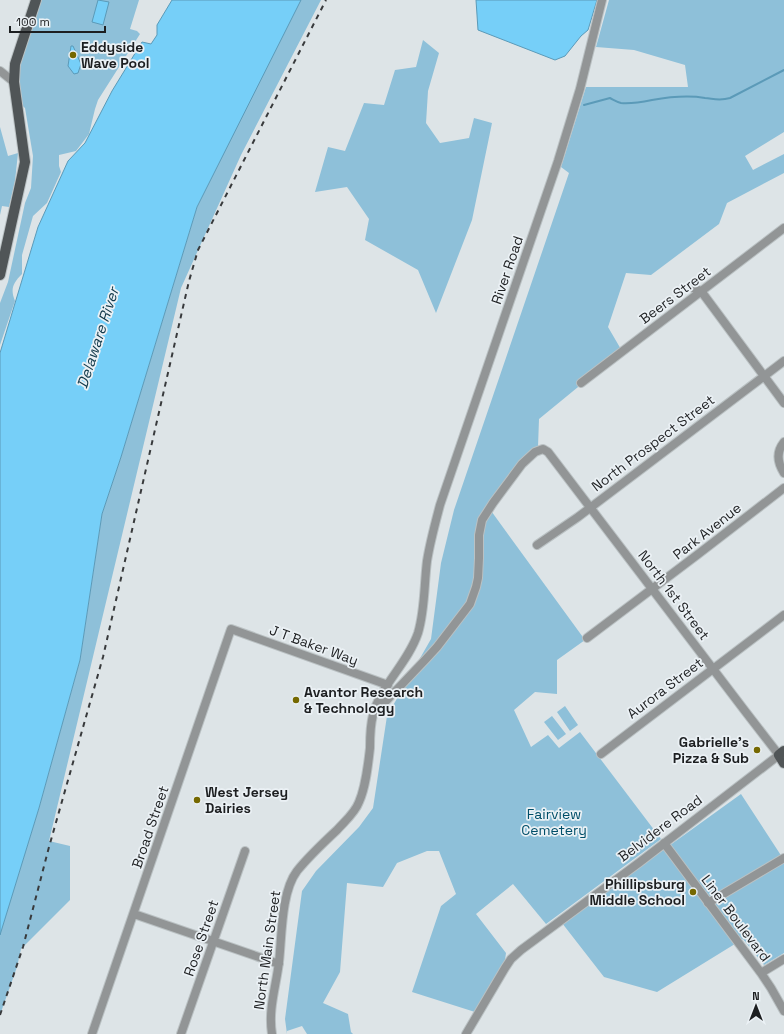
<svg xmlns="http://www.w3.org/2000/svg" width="784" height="1034" font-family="'Space Grotesk',sans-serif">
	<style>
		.green { fill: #8ec0d9 }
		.water { fill: #76cff8; stroke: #5b9ab8 }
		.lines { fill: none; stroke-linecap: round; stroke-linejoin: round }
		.stream { stroke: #5b9ab8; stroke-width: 2 }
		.minor-casing { stroke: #bac1c3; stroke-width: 10 }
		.major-casing { stroke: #bac1c3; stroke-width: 12 }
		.minor { stroke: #929596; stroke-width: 8 }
		.major { stroke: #505557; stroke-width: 10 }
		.rail { stroke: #383a3c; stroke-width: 2; stroke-dasharray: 5 5; stroke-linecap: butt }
		.poi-dot { fill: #756800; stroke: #ebf1f5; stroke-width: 1.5 }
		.labels { text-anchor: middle; stroke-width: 3.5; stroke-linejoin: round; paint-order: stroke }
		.poi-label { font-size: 14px; font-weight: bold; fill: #1d1f21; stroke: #ebf1f5; text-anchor: start }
		.street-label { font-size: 14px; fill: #1d1f21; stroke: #ebf1f5 }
		.park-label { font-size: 14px; fill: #004e69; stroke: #ebf1f5 }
		.water-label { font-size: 15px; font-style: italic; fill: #103849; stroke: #ebf1f5 }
	</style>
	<rect width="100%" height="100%" fill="#dde4e7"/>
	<path class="green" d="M36,0H139L130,29L137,31L140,34L98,100L95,109L89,134L76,151L59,155V166L61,172L47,203L33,216L22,255V274C13,283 10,289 15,301L0,345V303L8,282L25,203L31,188L33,156L25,108L17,101L14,82Z
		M299,0H321L241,155L181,288L49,841L70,846V900L21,949L17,967L0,1015V934L39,808L80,660L102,514L121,457L197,207Z
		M609,0H784V132L745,156L753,170L784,154V173L727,203L719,224L651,275L626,273L608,327L622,351L539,419L538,447L489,508L585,640L557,660V694L535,692L514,710L531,747L548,735L559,748L580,732L661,839L546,924L513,884L476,914L506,953L505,960L475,1012L412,992L441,906L456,894L439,851H427L397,863L383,887L347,883L340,972L323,1003L348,1014L351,1032L353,1034H307L302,1026L287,1031V1034L285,1019L302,891L316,871L359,827L373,808L387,716L431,639L441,563L454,510L569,173L561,167L586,87H688L685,65L634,50L596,47Z
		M423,40L439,53L428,91L426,123L440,143L469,138L474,118L492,123L472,220L436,313L418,270L365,240L369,219L347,187L315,192L328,147L345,151L364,103L384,105L395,70L416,67Z
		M0,127L8,156L18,153L15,181L9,207L2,206L0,215Z
		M565,706L578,725L570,731L557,712Z
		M552,716L566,734L558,740L544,722Z
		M741,794L784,860V953L764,965L743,939L657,992L604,977L562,923Z"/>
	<path class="water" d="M98,0L109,2L103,25L92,22Z
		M172,0H301L197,207L121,457L102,514L80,660L39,808L0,935V353L38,227L68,161L85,143L112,91L142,42L151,44L157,35V25Z
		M476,0H597L588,30L581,36L565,56L555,60L478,30Z
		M71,46H73L81,64L78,73L74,74L68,66Z"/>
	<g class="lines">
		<path class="stream" d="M584,105L610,98C614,100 617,102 621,103C632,104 642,102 652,100C669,97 688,95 705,98C715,99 720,101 730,98L784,70"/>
		<defs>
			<path id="minor" d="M0,71L14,82
				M693,288L701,291L784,403
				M581,383L784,228
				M784,442C776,452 777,462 784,473
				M537,545L578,517L784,361
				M587,638L697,555L784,488
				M376,706L386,701L426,659L437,647L470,604L476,587L478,578L479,558V535L482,520L493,503L522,464L535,452L543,449L548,452L745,711L779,755L640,862L521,950L511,959L505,968L466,1034
				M601,754L784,615
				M664,843L761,973L771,988L784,1011
				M708,903L784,858
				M134,914L279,964
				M761,973L784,959
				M92,1034L231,629L388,685
				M181,1034L245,851
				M272,1034C268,1009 276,987 279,962C282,936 281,892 297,871C309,856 323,843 337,830C345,821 355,813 359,802C366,786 368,765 370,748C370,737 370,726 373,715C380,686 408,663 418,633C425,610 424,585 427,561C430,542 435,524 440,505L558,161L580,89L602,0"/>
			<path id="major" d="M0,275L25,162L14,82L15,64L36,0
				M784,751L779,755L784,763"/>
		</defs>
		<use href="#minor" class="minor-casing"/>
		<use href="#major" class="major-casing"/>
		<use href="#minor" class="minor"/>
		<use href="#major" class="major"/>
		<path class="rail" d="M0,1015L23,947L49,847L103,657L189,281L198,250L326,0"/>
	</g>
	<g class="poi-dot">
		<circle cx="73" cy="55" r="4"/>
		<circle cx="296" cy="700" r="4"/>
		<circle cx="757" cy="750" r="4"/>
		<circle cx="197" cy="800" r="4"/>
		<circle cx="693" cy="892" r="4"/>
	</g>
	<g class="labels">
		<g class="poi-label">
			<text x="81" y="52">Eddyside<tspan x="81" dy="16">Wave Pool</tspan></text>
			<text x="304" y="697">Avantor Research<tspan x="304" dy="16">&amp; Technology</tspan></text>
			<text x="749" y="747" text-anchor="end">Gabrielle's<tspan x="749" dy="16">Pizza &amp; Sub</tspan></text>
			<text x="205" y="797">West Jersey<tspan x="205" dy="16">Dairies</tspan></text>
			<text x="685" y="889" text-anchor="end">Phillipsburg<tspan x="685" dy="16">Middle School</tspan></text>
		</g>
		<g class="street-label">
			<text transform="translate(507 270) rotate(-71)" y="5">River Road</text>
			<text transform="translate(675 295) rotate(-37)" y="5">Beers Street</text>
			<text transform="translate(653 443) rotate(-37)" y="5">North Prospect Street</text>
			<text transform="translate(707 531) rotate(-38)" y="5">Park Avenue</text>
			<text transform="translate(674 595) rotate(53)" y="5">North 1st Street</text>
			<text transform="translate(314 645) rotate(20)" y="5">J T Baker Way</text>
			<text transform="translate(665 688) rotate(-37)" y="5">Aurora Street</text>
			<text transform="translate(150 827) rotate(-71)" y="5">Broad Street</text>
			<text transform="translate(660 828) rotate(-37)" y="5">Belvidere Road</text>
			<text transform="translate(736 918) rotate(53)" y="5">Liner Boulevard</text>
			<text transform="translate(201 938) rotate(-71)" y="5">Rose Street</text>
			<text transform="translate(267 950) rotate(-82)" y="5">North Main Street</text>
		</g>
		<g class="park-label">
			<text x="554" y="819">Fairview<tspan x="554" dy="16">Cemetery</tspan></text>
		</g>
		<g class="water-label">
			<text transform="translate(98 338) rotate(-72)" y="5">Delaware River</text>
		</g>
	</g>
	<g transform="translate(756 1006)" stroke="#ebf1f5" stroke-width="3" paint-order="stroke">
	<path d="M0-3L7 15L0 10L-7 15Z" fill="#1d1f21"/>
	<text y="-6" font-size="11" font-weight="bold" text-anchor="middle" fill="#1d1f21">N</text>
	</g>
	<path d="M10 26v6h95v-6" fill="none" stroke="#1d1f21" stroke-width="2"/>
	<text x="16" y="26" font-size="12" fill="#1d1f21" stroke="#ebf1f5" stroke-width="3" paint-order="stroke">100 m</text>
</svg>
